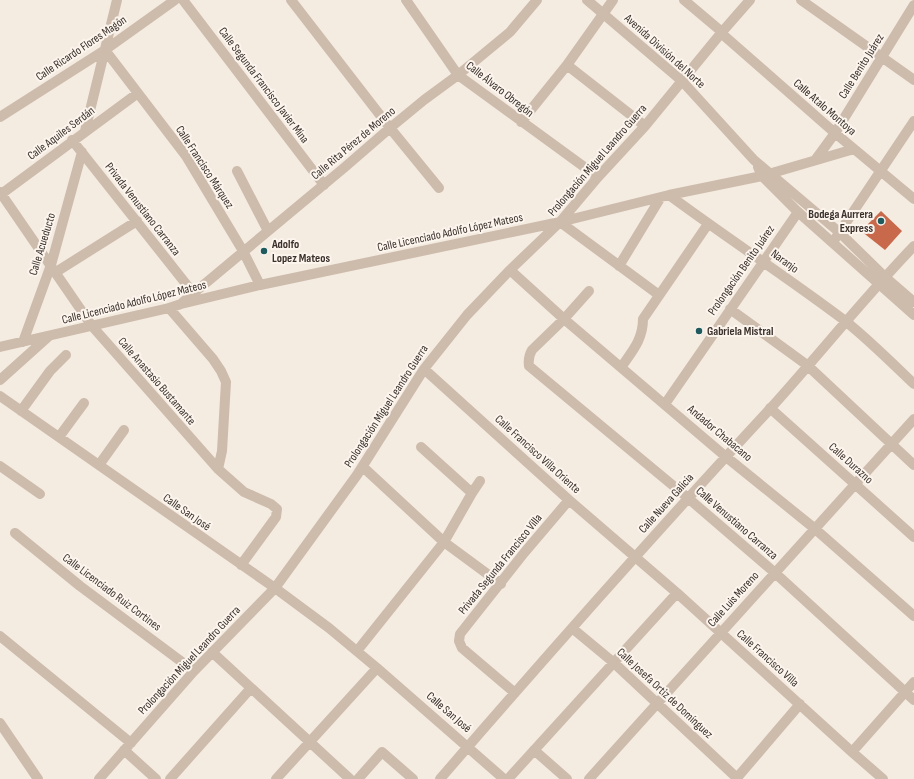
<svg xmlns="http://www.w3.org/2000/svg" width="914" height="779" font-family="'Sofia Sans Condensed',sans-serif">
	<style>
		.building { fill: #c8694b }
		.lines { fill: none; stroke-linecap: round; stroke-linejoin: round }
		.minor { stroke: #cdbbac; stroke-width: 10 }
		.tertiary { stroke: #cdbbac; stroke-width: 10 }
		.poi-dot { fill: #1f5a5e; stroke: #fbf5ee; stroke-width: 1.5 }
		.labels { text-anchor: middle; stroke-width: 4; stroke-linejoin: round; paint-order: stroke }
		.street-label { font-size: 12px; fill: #3b302b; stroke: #fbf5ee }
		.poi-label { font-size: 12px; font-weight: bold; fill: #3b302b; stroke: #fbf5ee; text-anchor: start }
	</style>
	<rect width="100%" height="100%" fill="#f4ebe1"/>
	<path class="building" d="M881,211L902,231L885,250L861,231Z"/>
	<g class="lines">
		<path class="minor" d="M183,0L324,185
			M291,0L390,128L439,188
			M406,0L458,75L598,177
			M684,0L722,32
			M801,0L914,80
			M721,33L835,133L914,199
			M105,50L186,156L243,251L260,285
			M567,65L645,126
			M0,117L105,50L175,0
			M521,122L567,65L613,0
			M85,131L117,0
			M72,140L194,294
			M816,159L835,133L914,5
			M237,171L268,231
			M0,192L92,326L218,469L244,492L271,504L277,509L276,517L241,565
			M0,195L138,93
			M669,195C727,238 787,277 844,320C868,339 892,363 914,384
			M560,222L659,295
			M833,242L914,121
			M619,266L661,197
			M510,270L564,319L725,456L814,528L914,616
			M56,272L137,221
			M589,291L564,319L532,350C529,355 528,359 529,366L688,498L774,572L914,700
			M183,302L345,167L390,128L424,100L458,75L510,32L537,0
			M169,308L213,359L221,371L226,382L222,451L218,469
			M730,309L807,365L914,465
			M23,342L51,265L82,152
			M0,347L169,308L181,304L260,285L560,222L669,195L762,176L854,149
			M622,366C633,350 643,339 643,319L708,224
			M424,369L569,500L677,593L852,752L883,779
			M0,380L49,336
			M0,396L275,588L329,628L377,668L504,779
			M665,404L798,212
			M770,408L914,537
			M21,411L50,371L66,355
			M59,437L84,403
			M421,447L472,493
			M99,465L124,430
			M0,466L40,494
			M363,467L444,542L501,584
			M15,533L80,586L194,671
			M572,628L613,662L738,779
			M0,636L131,743
			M357,651L444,542L472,493L480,481
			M212,652L350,779
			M515,693L462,648L459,641L460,634L524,553L569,500
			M0,723L38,779
			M124,750L156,779
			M534,750L567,779
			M852,752L914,682
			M99,779L194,671L275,588L357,475L424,369L467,315L510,270L560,222L598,177L645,126L722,32L750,0
			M170,779L251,688
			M276,779L377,668
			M358,779L382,752L413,779
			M440,779C548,654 657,531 769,410C818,356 863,299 914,246
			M508,779L677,593
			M589,779L914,419
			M736,779L800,704"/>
		<path class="tertiary" d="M587,0L682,81L754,160L839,232L885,277L914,302
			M758,167L762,176L798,212L914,315"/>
	</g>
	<g class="poi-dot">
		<circle cx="881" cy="221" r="4"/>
		<circle cx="264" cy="251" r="4"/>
		<circle cx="699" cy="331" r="4"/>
	</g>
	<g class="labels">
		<g class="street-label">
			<text transform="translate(81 48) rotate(-34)" y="4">Calle Ricardo Flores Magón</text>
			<text transform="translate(665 51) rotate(42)" y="4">Avenida División del Norte</text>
			<text transform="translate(861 66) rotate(-58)" y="4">Calle Benito Juárez</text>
			<text transform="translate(264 85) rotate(53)" y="4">Calle Segunda Francisco Javier Mina</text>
			<text transform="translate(500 89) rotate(38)" y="4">Calle Álvaro Obregón</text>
			<text transform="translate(825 107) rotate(41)" y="4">Calle Atalo Montoya</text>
			<text transform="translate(61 133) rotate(-37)" y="4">Calle Aquiles Serdán</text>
			<text transform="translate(353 143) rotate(-40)" y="4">Calle Rita Pérez de Moreno</text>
			<text transform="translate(597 160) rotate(-49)" y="4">Prolongación Miguel Leandro Guerra</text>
			<text transform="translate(205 167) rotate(57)" y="4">Calle Francisco Márquez</text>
			<text transform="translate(143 209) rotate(52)" y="4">Privada Venustiano Carranza</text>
			<text transform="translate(450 232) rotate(-12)" y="4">Calle Licenciado Adolfo López Mateos</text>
			<text transform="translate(42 244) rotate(-73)" y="4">Calle Acueducto</text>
			<text transform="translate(785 261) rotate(36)" y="4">Naranjo</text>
			<text transform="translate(741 270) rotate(-55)" y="4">Prolongación Benito Juárez</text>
			<text transform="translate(134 302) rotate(-14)" y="4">Calle Licenciado Adolfo López Mateos</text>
			<text transform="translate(157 381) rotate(49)" y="4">Calle Anastasio Bustamante</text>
			<text transform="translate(386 406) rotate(-57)" y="4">Prolongación Miguel Leandro Guerra</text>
			<text transform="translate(720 433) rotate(40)" y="4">Andador Chabacano</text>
			<text transform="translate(538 454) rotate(42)" y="4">Calle Francisco Villa Oriente</text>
			<text transform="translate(851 463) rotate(42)" y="4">Calle Durazno</text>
			<text transform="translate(666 503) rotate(-48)" y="4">Calle Nueva Galicia</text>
			<text transform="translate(187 512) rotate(35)" y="4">Calle San José</text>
			<text transform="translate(737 523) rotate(41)" y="4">Calle Venustiano Carranza</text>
			<text transform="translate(500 564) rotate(-51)" y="4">Privada Segunda Francisco Villa</text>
			<text transform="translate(112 592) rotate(37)" y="4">Calle Licenciado Ruiz Cortines</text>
			<text transform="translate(733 599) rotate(-48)" y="4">Calle Luis Moreno</text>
			<text transform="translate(768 658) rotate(42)" y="4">Calle Francisco Villa</text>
			<text transform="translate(189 660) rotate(-47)" y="4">Prolongación Miguel Leandro Guerra</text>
			<text transform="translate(665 693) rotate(43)" y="4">Calle Josefa Ortiz de Domínguez</text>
			<text transform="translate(449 712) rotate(41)" y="4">Calle San José</text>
		</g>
		<g class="poi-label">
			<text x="873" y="218" text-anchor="end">Bodega Aurrera<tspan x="873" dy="14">Express</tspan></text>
			<text x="272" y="248">Adolfo<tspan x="272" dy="14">Lopez Mateos</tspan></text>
			<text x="707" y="335">Gabriela Mistral</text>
		</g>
	</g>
</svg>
